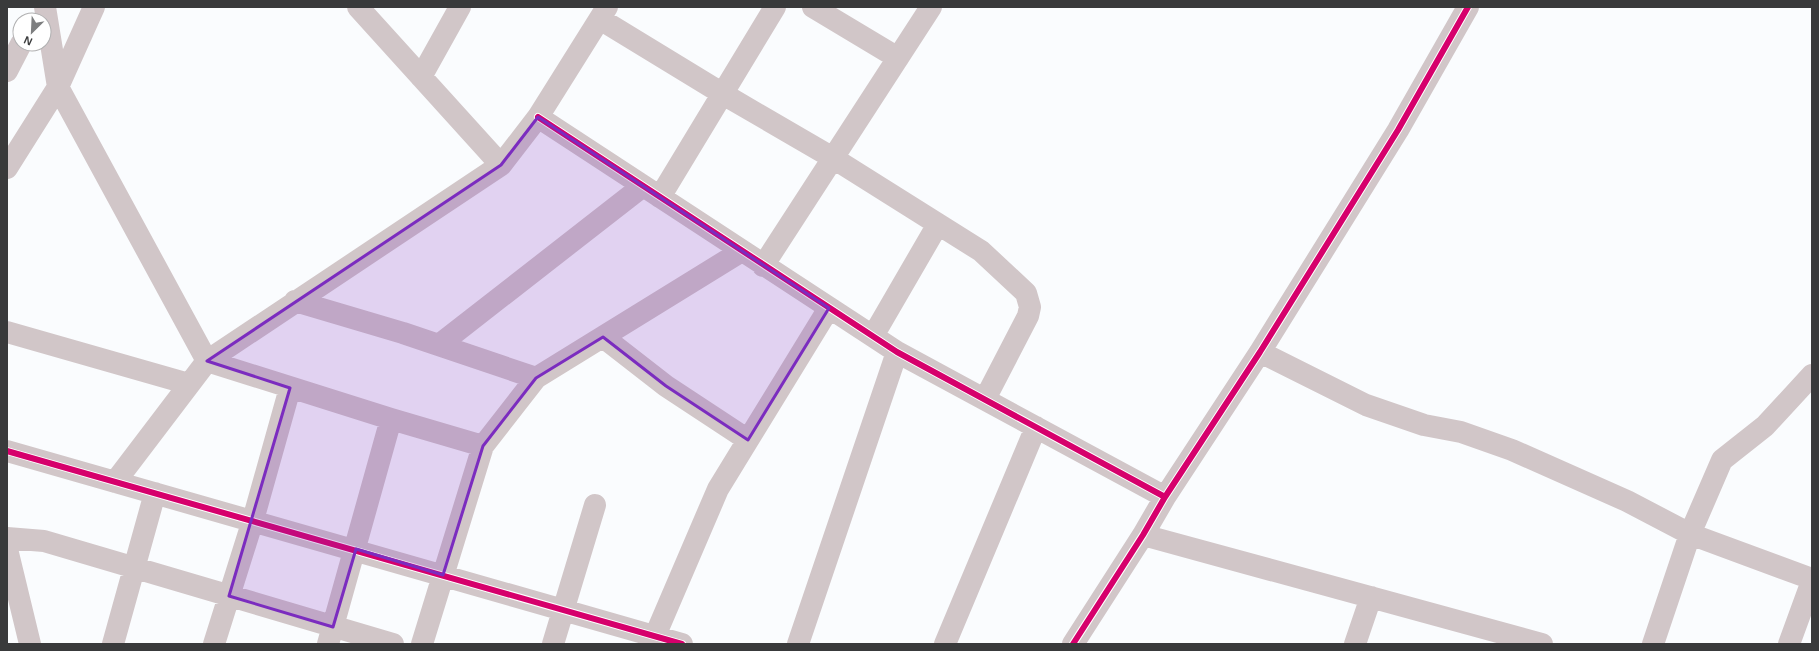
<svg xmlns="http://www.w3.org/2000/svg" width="1819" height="651" font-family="Arial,sans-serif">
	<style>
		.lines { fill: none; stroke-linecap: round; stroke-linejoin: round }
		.minor { stroke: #d1c6c8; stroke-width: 22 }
		.cycleway-casing { stroke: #fff; stroke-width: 8 }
		.cycleway { stroke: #d6006c; stroke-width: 6 }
		.marked { fill: #7b2cbf; fill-opacity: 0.2; stroke: #7b2cbf; stroke-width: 3; stroke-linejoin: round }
	</style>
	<rect width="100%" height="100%" fill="#fafcfe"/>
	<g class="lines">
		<path class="minor" d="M45,7L58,87L207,361L391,419L483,446
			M358,7L501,165
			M813,7L898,58
			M600,19L723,94L833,158L981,251L1026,293L1030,307L1028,316L985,399
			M7,71L21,44
			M421,77L460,7
			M538,117L897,352L1165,497
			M7,168L58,87L94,7
			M660,197L775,7
			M763,266L931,7
			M295,301L403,333L536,378
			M7,332L189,384
			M873,336L938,224
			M603,337L666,386L748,440L718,489L655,636
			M439,345L643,186
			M1260,352L1366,405L1424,425L1461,432L1512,450L1627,501L1690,534L1812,579
			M748,440L829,308
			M7,451L682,644
			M115,482L207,361L501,165L538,117L607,7
			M1143,535L1542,644
			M7,538L44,541L393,644
			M7,549L30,644
			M113,644L155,493
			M214,644L253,520L290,388
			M328,644L391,419
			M422,644L483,446L536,378L742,251
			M553,644L595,505
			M798,644L897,352
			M945,644L1036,427
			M1073,644L1143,535L1165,497L1260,352L1398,130L1468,7
			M1355,644L1371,597
			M1653,644L1690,534L1722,460L1765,426L1812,375
			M1789,644L1812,581"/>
		<defs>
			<path id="cycleway" d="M538,117L897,352L1165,497
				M7,451L682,644
				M1073,644L1143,535L1165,497L1260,352L1398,130L1468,7"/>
		</defs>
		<use href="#cycleway" class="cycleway-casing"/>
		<use href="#cycleway" class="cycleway"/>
	</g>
	<path class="marked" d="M538,117L829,308L748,440L666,386L603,337L536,378L483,446L443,575L356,549L333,627L229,596L290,388L207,361L501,165Z"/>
	<rect width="1819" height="651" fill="none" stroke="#393a3b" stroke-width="16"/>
	<g transform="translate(32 32) rotate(204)"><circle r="19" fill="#ffffff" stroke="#b0b0b1"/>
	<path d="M0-3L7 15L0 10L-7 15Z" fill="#7d7e7f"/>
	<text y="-6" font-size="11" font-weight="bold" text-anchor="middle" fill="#393a3b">N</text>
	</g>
</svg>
